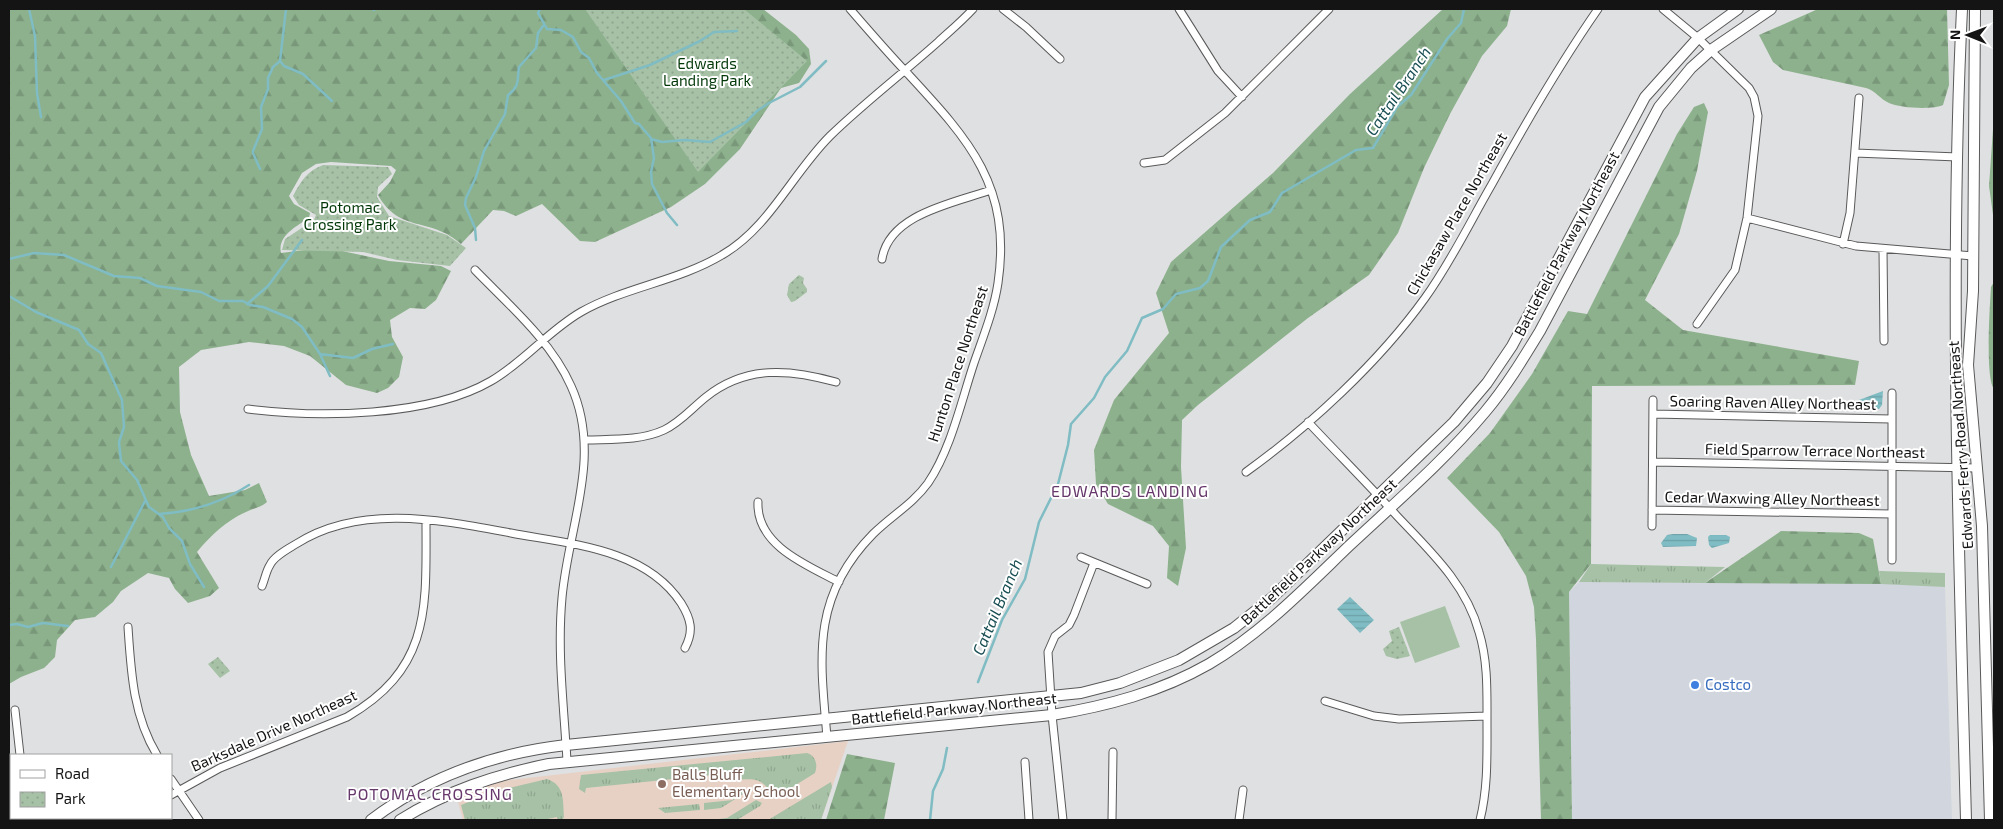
<svg xmlns="http://www.w3.org/2000/svg" width="2003" height="829" font-family="'Exo 2',sans-serif">
	<style>
		.built { fill: #d1d5dd }
		.education { fill: #e7d1c5 }
		.grass { fill: url(#grass-tufts) }
		.forest { fill: url(#forest-firs) }
		.park { fill: url(#park-dots) }
		.garden { fill: #a6c1a6 }
		.water { fill: url(#water-rules) }
		.lines { fill: none; stroke-linecap: round; stroke-linejoin: round }
		.stream { stroke: #7fbcc3; stroke-width: 2.5 }
		.minor-casing { stroke: #59595a; stroke-width: 9 }
		.secondary-casing { stroke: #59595a; stroke-width: 12 }
		.minor { stroke: #fff; stroke-width: 7 }
		.secondary { stroke: #fff; stroke-width: 10 }
		.shop-dot { fill: #3f7fe0; stroke: #fff; stroke-width: 2 }
		.education-dot { fill: #8d6e63; stroke: #fff; stroke-width: 2 }
		.labels { text-anchor: middle; stroke-width: 4; stroke-linejoin: round; paint-order: stroke }
		.park-label { font-size: 15px; fill: #003707; stroke: #fff }
		.street-label { font-size: 15px; fill: #141414; stroke: #fff }
		.shop-label { font-size: 15px; fill: #366cbe; stroke: #fff; text-anchor: start }
		.education-label { font-size: 15px; fill: #785e54; stroke: #fff; text-anchor: start }
		.water-label { font-size: 16px; font-style: italic; fill: #194f54; stroke: #fff }
		.neighbourhood-label { font-size: 16px; letter-spacing: 1px; fill: #66376b; stroke: #fff }
	</style>
	<defs>
		<pattern id="grass-tufts" width="24" height="20" patternUnits="userSpaceOnUse" patternTransform="scale(1.25)"><rect width="24" height="20" fill="#a6c1a6"/><path d="M3 7l-1-3M5 7V3M7 7l1-3M15 17l-1-3M17 17v-4M19 17l1-3" fill="none" stroke="#8ea58e"/></pattern>
		<pattern id="forest-firs" width="22" height="20" patternUnits="userSpaceOnUse" patternTransform="scale(1.25)"><rect width="22" height="20" fill="#8db18d"/><path d="M5 1l3.5 6h-7zM16 11l3.5 6h-7z" fill="#799779"/></pattern>
		<pattern id="park-dots" width="8" height="8" patternUnits="userSpaceOnUse" patternTransform="scale(1.25)"><rect width="8" height="8" fill="#a6c1a6"/><path d="M2 2h.1M6 6h.1" fill="none" stroke="#8ea58e" stroke-width="1.8" stroke-linecap="round"/></pattern>
		<pattern id="water-rules" width="6" height="5" patternUnits="userSpaceOnUse" patternTransform="scale(1.25)"><rect width="6" height="5" fill="#7fbcc3"/><path d="M0 2.5h6" fill="none" stroke="#6da1a7"/></pattern>
	</defs>
	<rect width="100%" height="100%" fill="#dfe0e1"/>
	<path class="built" d="M1579,582L1901,584L1945,587L1952,820H1572L1569,592Z"/>
	<path class="education" d="M848,741L821,820H463L456,795L501,781Z"/>
	<path class="grass" d="M1591,564L1725,567L1705,583L1579,582Z
		M1879,571L1945,573V587L1881,584Z
		M807,753C816,756 818,765 815,773L778,796L773,795C760,776 754,779 733,780L731,773L586,788L585,793L579,789L581,775Z
		M547,779C565,785 563,801 564,817L562,820H558L557,817L543,820H465L461,805L497,791Z
		M831,782L832,787L821,820H768Z
		M733,791H748L721,808L704,810V803L733,800Z
		M756,800L762,803L760,806L737,820H710L727,818Z
		M699,804L700,810L665,813L658,808Z"/>
	<path class="forest" d="M9,9H763L796,35L809,49L811,64L799,83L781,88L740,149L705,184L671,207L595,242L580,241L542,204L516,216L504,211L493,210L461,244C430,216 400,234 378,195L390,182L396,170L391,166L331,162L316,164L302,173L289,196L294,204L310,213L309,218C297,226 277,236 281,253L313,249L342,251L389,261L441,266L451,271L436,300L425,309L410,308L390,320L392,337L403,357L399,377L388,388L377,393L346,385L310,356L284,346L249,342L201,350L179,367L180,412L191,455L209,496L245,490L259,483L267,502C260,508 254,508 246,512C227,520 210,536 197,552L219,588L210,596L188,603L175,589L169,578L148,573L121,591L113,602L95,617L75,620L57,640L55,657L44,668L21,677L9,684Z
		M1443,9H1511L1507,26L1482,56L1450,114L1424,168L1398,233L1369,275L1308,318L1198,405L1182,420L1181,467L1186,548L1178,586L1167,578L1169,546L1153,526L1108,504L1096,484L1094,450L1114,400L1169,333L1156,293L1171,262L1273,173L1350,94Z
		M1818,9H1947L1949,85L1943,105C1933,110 1899,108 1889,103C1880,99 1876,91 1866,88L1783,70L1773,62L1759,35Z
		M1704,103L1708,112L1697,171L1679,234L1645,300L1683,330L1859,361L1855,385L1592,386L1591,564L1569,592L1572,820H1541L1536,639L1534,607L1526,576L1499,532L1447,478L1490,433L1532,374L1568,311L1587,314L1677,134L1694,107Z
		M1994,115V222L1989,186Z
		M1994,282V389C1985,378 1990,304 1991,287Z
		M1781,531L1859,533L1873,539L1881,584L1705,583Z
		M847,754L895,763L884,820H826Z"/>
	<path class="park" d="M585,9H744L807,61L698,172Z
		M323,165L388,167L392,174L378,187L377,197L389,216L447,235L466,248L450,266L397,260L363,252L282,250L285,239L314,220L316,215L299,205L293,196C301,181 307,171 323,165Z
		M799,275L804,278L803,283L807,289V292L795,301L791,302L787,295L789,284Z
		M1399,627L1410,656L1397,659L1386,656L1383,649L1392,641L1389,631Z
		M218,657L230,671L220,678L208,664Z"/>
	<path class="garden" d="M1445,606L1460,647L1415,663L1400,622Z"/>
	<path class="water" d="M1883,391L1882,405L1879,409H1849L1848,407L1851,403Z
		M1673,534H1687L1697,538L1696,546L1663,547L1661,543L1667,535Z
		M1710,535H1726L1730,537L1729,543L1712,548L1709,545L1708,537Z
		M1350,597L1374,620L1360,633L1337,609Z"/>
	<g class="lines">
		<path class="stream" d="M29,9L35,36L37,93L41,117
			M373,9L374,10
			M540,9L538,13L547,29L561,30L573,37L581,52L589,58L597,73L621,101L635,123L639,124L651,138L654,158L651,172L652,184L667,213L677,225
			M280,61L284,66L303,74L332,101
			M604,80L650,65L700,41L714,32L737,31
			M651,139L662,142L685,140L710,142L746,122L757,111L769,103L800,87L826,61
			M253,151L262,129L261,107L268,89V78L273,67L280,61L286,9
			M253,153L260,169
			M476,240L475,228L465,205L466,198L476,177L484,151L505,114L508,95C520,86 517,80 519,67L536,48L538,33L543,26
			M9,259L34,253L64,255L114,276L140,278L157,286L201,292L219,301H243L250,305L263,307L292,319L302,327L320,354L330,376
			M9,296L36,312L79,330L88,344L101,353L122,400L124,427L119,442L121,461L137,480L149,507L163,517L169,528L182,541L190,564L204,587
			M247,304L268,286L302,240
			M320,354L353,358L372,349L393,344
			M159,514C192,512 221,503 249,485
			M111,567L145,501
			M9,625L17,624L28,627L43,623L68,626
			M978,682L1002,620L1025,579L1039,522L1058,484L1068,445L1071,424L1094,398L1105,377L1127,351L1142,318L1163,309L1176,294L1200,288L1208,281L1221,247L1250,220L1270,212L1282,193L1356,150L1373,148L1397,107L1411,95L1447,39L1461,23L1464,9
			M930,820L933,791L943,769L947,748"/>
		<defs>
			<path id="minor" d="M1003,9L1026,27L1060,59
				M1179,9L1218,71L1242,97
				M1663,9L1698,38L1749,88L1754,97L1758,116L1747,218L1735,270L1697,324
				M1855,153L1958,157
				M1144,163L1165,160L1225,113L1329,9
				M1747,218L1856,246L1973,256
				M1843,244L1850,213L1859,98
				M1883,249L1884,341
				M882,259C889,214 954,203 991,190
				M475,270C509,305 551,341 571,386C603,456 568,527 562,598C557,653 564,707 567,761
				M1892,393V560
				M248,409C319,418 429,417 491,381C524,362 548,331 581,312C625,287 679,281 722,255C769,228 792,174 830,136C864,103 902,74 938,42C950,31 962,21 973,9
				M1653,414L1891,419
				M1308,422C1338,454 1368,484 1397,516C1430,551 1466,584 1479,632C1488,661 1487,692 1487,722C1487,756 1488,788 1480,820
				M586,440C612,439 640,441 664,430C681,422 692,408 706,397C746,365 790,369 836,382
				M1653,462L1977,468
				M1246,472C1310,426 1379,362 1425,298C1451,262 1470,222 1492,184C1525,124 1559,65 1598,9
				M758,502C756,545 806,565 839,582
				M1652,510L1892,514
				M1652,526L1653,400
				M1081,557L1147,584
				M262,586C265,579 266,571 270,565C274,556 288,549 296,544C360,503 441,520 511,533C569,544 645,548 681,603C691,619 694,631 685,648
				M128,627C131,672 133,715 157,755
				M1325,701L1374,716L1399,719L1487,716
				M15,710L20,755
				M827,737C820,657 811,597 873,534C891,516 913,504 928,483C951,449 961,402 974,363C983,337 994,310 998,283C1012,186 969,140 908,74C888,53 869,31 850,9
				M1025,762L1029,820
				M171,779L199,820
				M171,795L220,768L347,717C432,668 426,607 426,520
				M36,818L38,820
				M133,820L137,818
				M1063,820L1052,715L1048,652L1055,636L1069,625L1074,615L1094,563
				M1112,820L1113,752
				M1239,820L1243,790"/>
			<path id="secondary" d="M1962,9C1949,279 1959,550 1966,820
				M1975,9L1973,291L1968,365L1982,526L1990,820
				M371,820C428,777 496,753 566,745L1081,693L1120,683L1179,660L1234,628L1273,597L1454,422L1487,383L1512,346L1645,97L1698,38L1738,9
				M400,820C447,791 495,775 549,764L1052,715C1107,706 1160,692 1209,664C1263,632 1305,588 1350,545C1396,502 1444,461 1485,412C1506,387 1523,359 1540,331L1659,107L1691,68L1711,50L1771,9"/>
		</defs>
		<use href="#minor" class="minor-casing"/>
		<use href="#secondary" class="secondary-casing"/>
		<use href="#minor" class="minor"/>
		<use href="#secondary" class="secondary"/>
	</g>
	<circle class="shop-dot" cx="1695" cy="685" r="5"/>
	<circle class="education-dot" cx="662" cy="784" r="5"/>
	<g class="labels">
		<g class="park-label">
			<text x="707" y="69">Edwards<tspan x="707" dy="17">Landing Park</tspan></text>
			<text x="350" y="213">Potomac<tspan x="350" dy="17">Crossing Park</tspan></text>
		</g>
		<g class="street-label">
			<text transform="translate(1457 214) rotate(-60)" y="5">Chickasaw Place Northeast</text>
			<text transform="translate(1567 244) rotate(-62)" y="5">Battlefield Parkway Northeast</text>
			<text transform="translate(958 364) rotate(-72)" y="5">Hunton Place Northeast</text>
			<text transform="translate(1773 403) rotate(1)" y="5">Soaring Raven Alley Northeast</text>
			<text transform="translate(1961 445) rotate(-94)" y="5">Edwards Ferry Road Northeast</text>
			<text transform="translate(1815 451) rotate(1)" y="5">Field Sparrow Terrace Northeast</text>
			<text transform="translate(1772 499) rotate(1)" y="5">Cedar Waxwing Alley Northeast</text>
			<text transform="translate(1319 552) rotate(-43)" y="5">Battlefield Parkway Northeast</text>
			<text transform="translate(954 709) rotate(-6)" y="5">Battlefield Parkway Northeast</text>
			<text transform="translate(274 731) rotate(-24)" y="5">Barksdale Drive Northeast</text>
		</g>
		<g class="shop-label">
			<text x="1705" y="690">Costco</text>
		</g>
		<g class="education-label">
			<text x="672" y="780">Balls Bluff<tspan x="672" dy="17">Elementary School</tspan></text>
		</g>
		<g class="water-label">
			<text transform="translate(1398 91) rotate(-56)" y="6">Cattail Branch</text>
			<text transform="translate(997 607) rotate(-67)" y="6">Cattail Branch</text>
		</g>
		<g class="neighbourhood-label">
			<text x="1130" y="497">EDWARDS LANDING</text>
			<text x="430" y="800">POTOMAC CROSSING</text>
		</g>
	</g>
	<rect width="2003" height="829" fill="none" stroke="#141414" stroke-width="20"/>
	<rect x="10" y="754" width="162" height="65" fill="#ffffff" stroke="#a1a1a1"/>
	<rect x="20" y="770" width="25" height="8" fill="#ffffff" stroke="#a1a1a1"/>
	<text x="55" y="779" font-size="15" fill="#141414">Road</text>
	<rect x="20" y="792" width="25" height="15" fill="url(#park-dots)" stroke="#a1a1a1"/>
	<text x="55" y="804" font-size="15" fill="#141414">Park</text>
	<g transform="translate(1968 35) rotate(271)" stroke="#ffffff" stroke-width="4" paint-order="stroke">
	<path d="M0-4L9 19L0 12L-9 19Z" fill="#141414"/>
	<text y="-8" font-size="14" font-weight="bold" text-anchor="middle" fill="#141414">N</text>
	</g>
</svg>
